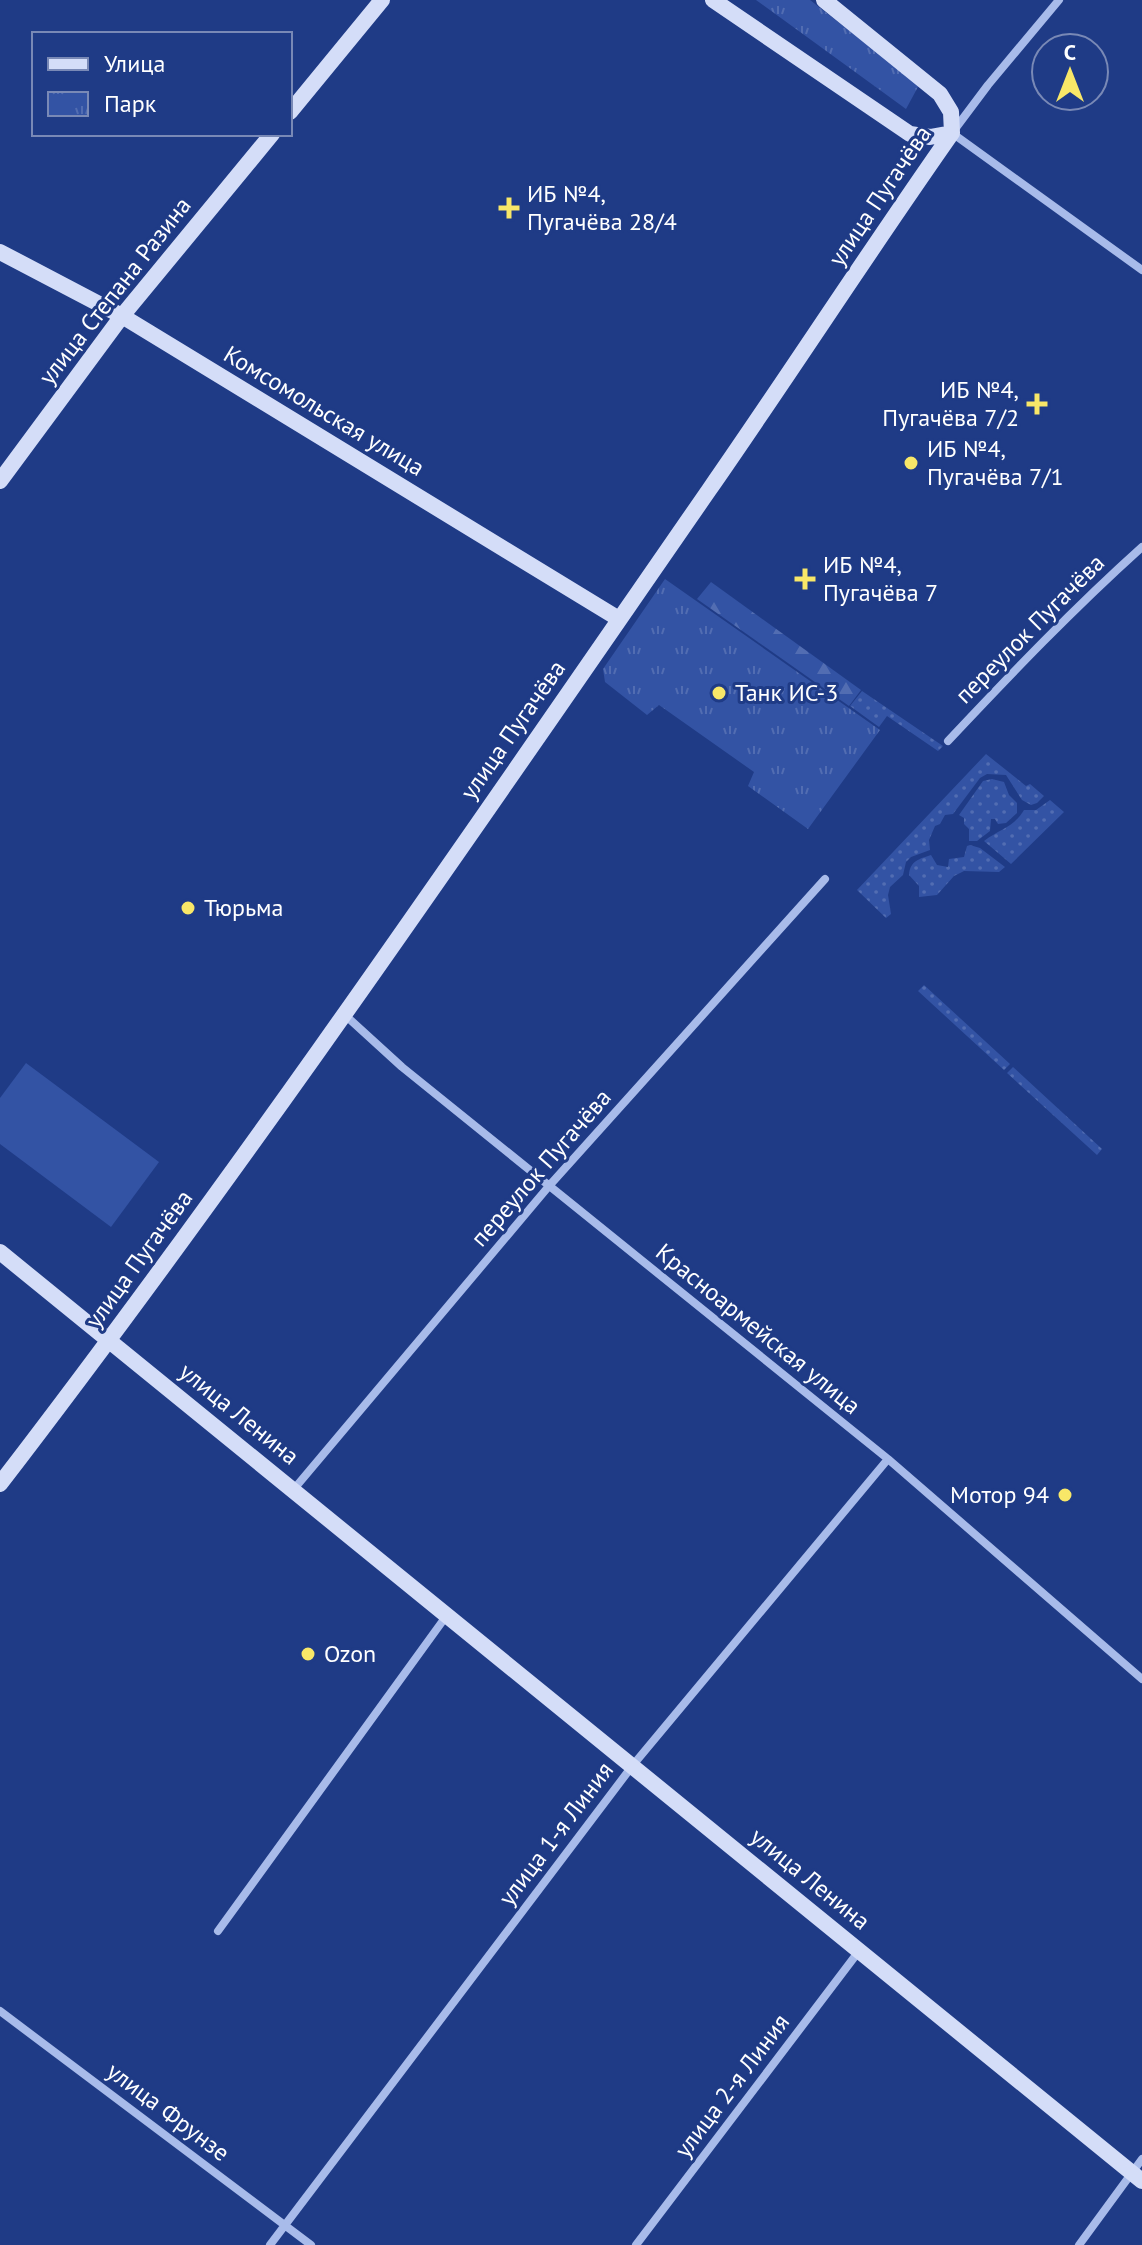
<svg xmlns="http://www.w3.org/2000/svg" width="1142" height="2245" font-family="'PT Sans',sans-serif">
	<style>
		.grass { fill: url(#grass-dots) }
		.forest { fill: url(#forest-firs) }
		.park { fill: url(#park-tufts) }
		.pitch { fill: #3353a4 }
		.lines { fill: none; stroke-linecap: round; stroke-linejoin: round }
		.street { stroke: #a8bbea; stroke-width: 8 }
		.secondary { stroke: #d4ddf8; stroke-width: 16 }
		.poi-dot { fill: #f8e768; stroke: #1f3b86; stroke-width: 3 }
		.labels { text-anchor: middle; stroke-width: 6; stroke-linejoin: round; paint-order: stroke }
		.poi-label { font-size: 24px; fill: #fff; stroke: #1f3b86; text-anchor: start }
		.street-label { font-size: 24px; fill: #fff; stroke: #1f3b86 }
	</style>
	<defs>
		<pattern id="grass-dots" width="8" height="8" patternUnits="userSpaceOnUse" patternTransform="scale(2)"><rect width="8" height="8" fill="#3353a4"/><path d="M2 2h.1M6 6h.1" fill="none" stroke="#526db2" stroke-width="1.8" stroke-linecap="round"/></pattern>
		<pattern id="forest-firs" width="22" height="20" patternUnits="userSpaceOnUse" patternTransform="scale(2)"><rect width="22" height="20" fill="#3353a4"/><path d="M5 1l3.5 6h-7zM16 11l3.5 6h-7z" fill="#526db2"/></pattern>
		<pattern id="park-tufts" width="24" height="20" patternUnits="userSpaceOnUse" patternTransform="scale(2)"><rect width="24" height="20" fill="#3353a4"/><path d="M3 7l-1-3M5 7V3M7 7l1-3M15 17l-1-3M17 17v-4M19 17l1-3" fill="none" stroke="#526db2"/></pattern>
	</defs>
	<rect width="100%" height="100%" fill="#1f3b86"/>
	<path class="grass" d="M862,691L943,746L938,751L887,716L879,727L850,706Z
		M986,754L1026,786L1030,784L1044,796L1037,803L1031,805L1022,800L1006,775L987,774L980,778L953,814L945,815L940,824L935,826L929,840L930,850L911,857L906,862L903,875L890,887L888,895L891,914L886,918L857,890Z
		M992,779L1004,782L1009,795L1017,803V813L1006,823L998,824L995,819H991L990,831L977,841H969V829L964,824V818L959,815L983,781Z
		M1050,800L1064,812L1011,864L984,841C1000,829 1013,828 1024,810H1036Z
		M970,845L980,848L1005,867L999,872L964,871L954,876L937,895L919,897V886L909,875C910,861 919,859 931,855L937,865L948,867L949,859L964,857L967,846Z
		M924,985L1010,1064L1004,1070L918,991Z
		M1013,1067L1102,1149L1097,1155L1007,1073Z"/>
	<path class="forest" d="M711,582L861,690L849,706L697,599Z"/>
	<path class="park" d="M756,0H810L919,85L906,109Z
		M665,579L880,730L808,829L748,786L754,772L659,705L647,715L605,682L603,669Z"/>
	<path class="pitch" d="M26,1063L159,1162L111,1227L0,1144V1098Z"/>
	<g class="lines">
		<path class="street" d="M1059,0L988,85L952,133L1142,270
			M948,741C1011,674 1074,608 1142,547
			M345,1015L402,1067L888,1459L1142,1679
			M294,1489L549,1186L825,879
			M218,1931L447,1615
			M0,2011L311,2245
			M270,2245L633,1765L888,1459
			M636,2245L859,1951
			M1079,2245L1142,2159"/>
		<path class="secondary" d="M713,0L910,134L930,137L952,133
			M824,0L940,94L951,112L952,133
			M290,112L382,0
			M0,252L122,316L619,619
			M0,481L122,316L272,134
			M0,1252L1142,2181
			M0,1484C248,1161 477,825 709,490C791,372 869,251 952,133"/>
	</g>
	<g class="poi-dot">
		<path d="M505 196h8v8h8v8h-8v8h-8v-8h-8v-8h8z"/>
		<path d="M1033 392h8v8h8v8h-8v8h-8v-8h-8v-8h8z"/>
		<circle cx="911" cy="463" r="8"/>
		<path d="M801 567h8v8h8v8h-8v8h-8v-8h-8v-8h8z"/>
		<circle cx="719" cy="693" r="8"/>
		<circle cx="188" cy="908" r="8"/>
		<circle cx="1065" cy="1495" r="8"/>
		<circle cx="308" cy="1654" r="8"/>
	</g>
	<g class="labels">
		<g class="poi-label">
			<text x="527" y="202">ИБ №4,<tspan x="527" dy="28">Пугачёва 28/4</tspan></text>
			<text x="1019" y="398" text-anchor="end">ИБ №4,<tspan x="1019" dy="28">Пугачёва 7/2</tspan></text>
			<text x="927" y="457">ИБ №4,<tspan x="927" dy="28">Пугачёва 7/1</tspan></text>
			<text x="823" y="573">ИБ №4,<tspan x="823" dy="28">Пугачёва 7</tspan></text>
			<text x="735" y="701">Танк ИС-3</text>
			<text x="204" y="916">Тюрьма</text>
			<text x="1049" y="1503" text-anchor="end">Мотор 94</text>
			<text x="324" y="1662">Ozon</text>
		</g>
		<g class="street-label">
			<text transform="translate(880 196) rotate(-56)" y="8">улица Пугачёва</text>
			<text transform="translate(115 291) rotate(-52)" y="8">улица Степана Разина</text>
			<text transform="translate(324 411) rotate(31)" y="8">Комсомольская улица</text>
			<text transform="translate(1030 629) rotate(-45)" y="8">переулок Пугачёва</text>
			<text transform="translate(513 730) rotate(-55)" y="8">улица Пугачёва</text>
			<text transform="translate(541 1168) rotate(-49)" y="8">переулок Пугачёва</text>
			<text transform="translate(139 1259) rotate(-54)" y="8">улица Пугачёва</text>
			<text transform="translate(758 1329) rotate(39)" y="8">Красноармейская улица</text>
			<text transform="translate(239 1414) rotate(39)" y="8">улица Ленина</text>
			<text transform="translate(556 1834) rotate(-53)" y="8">улица 1-я Линия</text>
			<text transform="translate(810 1879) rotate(39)" y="8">улица Ленина</text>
			<text transform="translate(732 2086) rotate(-53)" y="8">улица 2-я Линия</text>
			<text transform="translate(168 2112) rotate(37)" y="8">улица Фрунзе</text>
		</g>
	</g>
	<rect x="32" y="32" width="260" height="104" fill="#1f3b86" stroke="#7989b6" stroke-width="2"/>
	<rect x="48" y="58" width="40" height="12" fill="#d4ddf8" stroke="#7989b6" stroke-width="2"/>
	<text x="104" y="72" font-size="24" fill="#ffffff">Улица</text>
	<rect x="48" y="92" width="40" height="24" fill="url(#park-tufts)" stroke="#7989b6" stroke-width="2"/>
	<text x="104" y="112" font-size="24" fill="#ffffff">Парк</text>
	<g transform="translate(1070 72)"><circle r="38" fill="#1f3b86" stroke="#7989b6" stroke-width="2"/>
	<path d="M0-6L14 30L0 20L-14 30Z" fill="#f8e768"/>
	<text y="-12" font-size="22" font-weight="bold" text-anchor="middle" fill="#ffffff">С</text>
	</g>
</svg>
